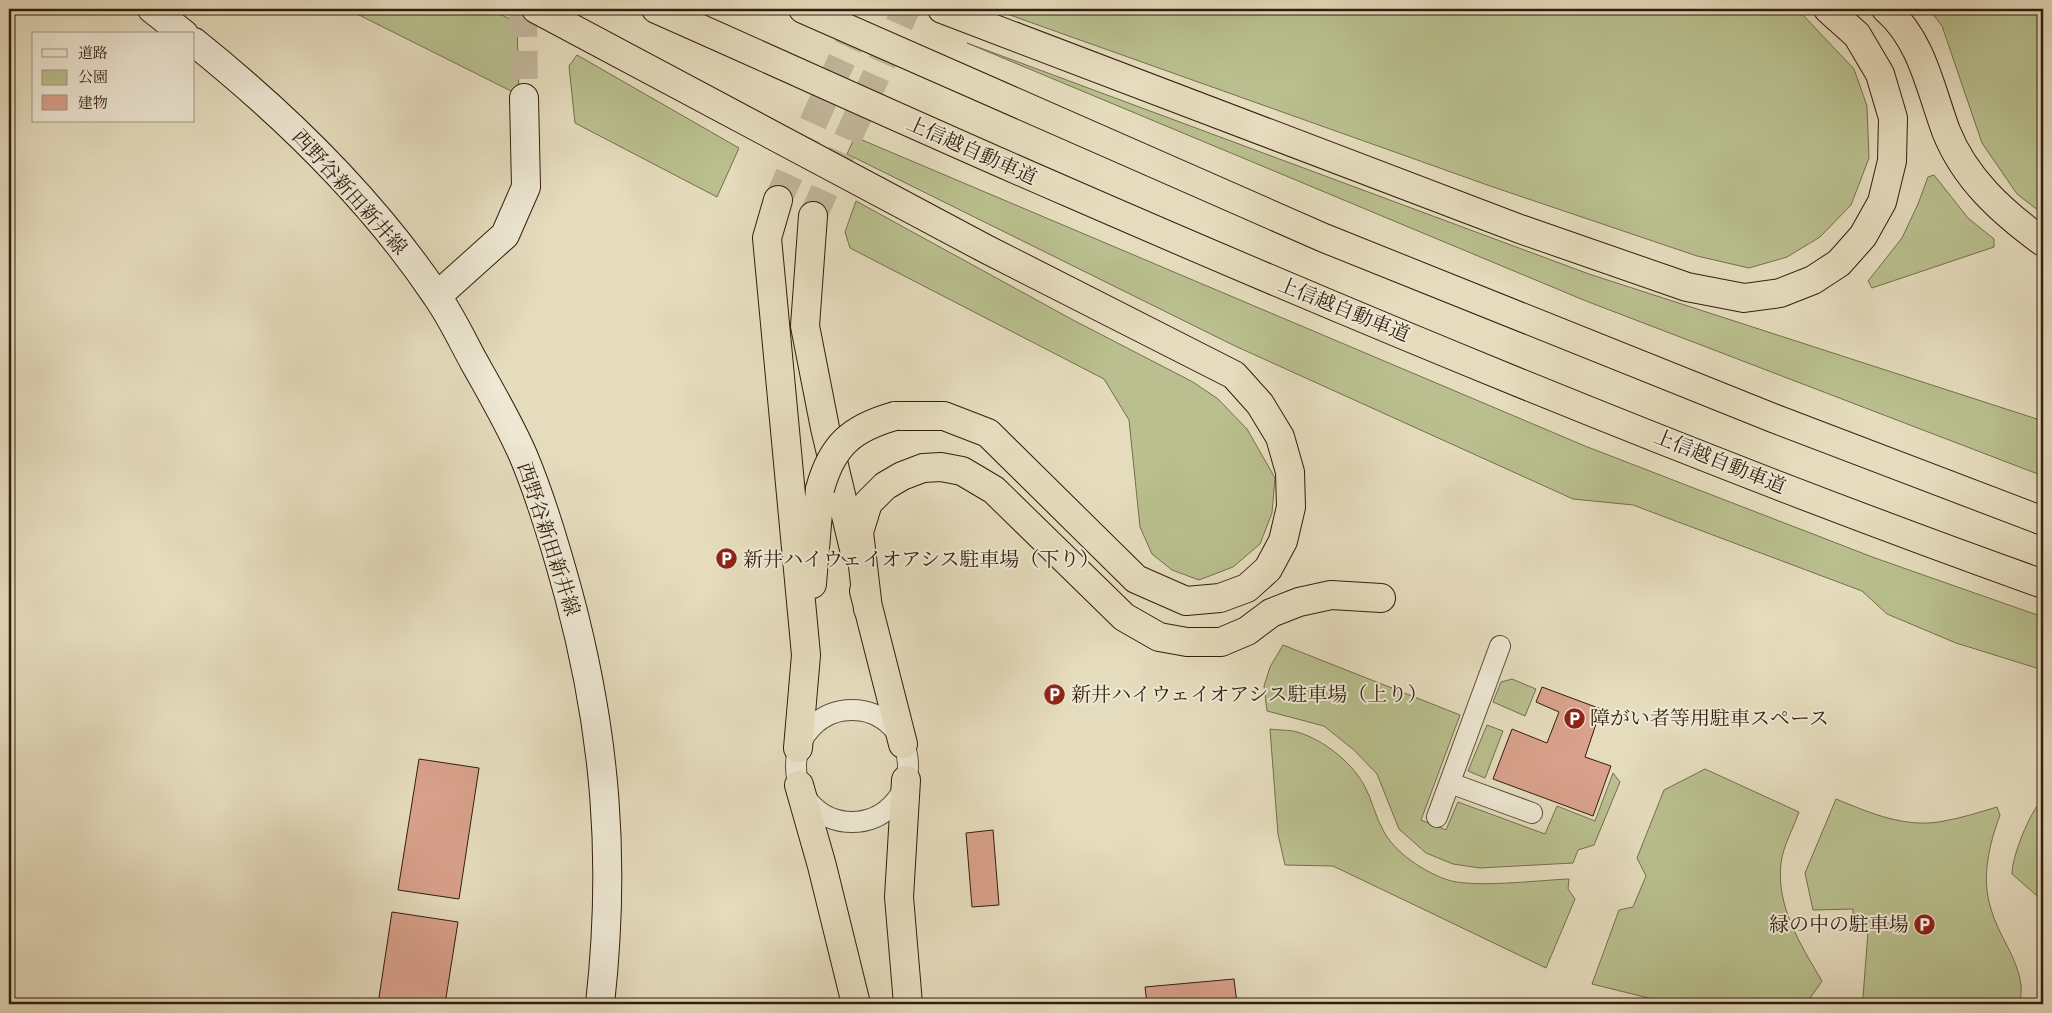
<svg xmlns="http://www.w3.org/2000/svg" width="2052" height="1013" font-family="'EB Garamond','Noto Serif JP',serif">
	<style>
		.green { fill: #b9bf8e; stroke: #766e4e }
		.building { fill: #d9a18b; stroke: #321d0e }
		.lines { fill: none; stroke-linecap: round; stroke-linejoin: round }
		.secondary-tunnel { stroke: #c1b69a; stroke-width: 28; stroke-dasharray: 28 14; stroke-linecap: butt }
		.highway-tunnel { stroke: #c1b69a; stroke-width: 28; stroke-dasharray: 28 14; stroke-linecap: butt }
		.lane-casing { stroke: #5f4d3a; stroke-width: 22 }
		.secondary-casing { stroke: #321d0e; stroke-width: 30 }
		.highway-casing { stroke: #321d0e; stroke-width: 30 }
		.lane { stroke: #eee8d4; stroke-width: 20 }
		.secondary { stroke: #eee8d4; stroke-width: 28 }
		.highway { stroke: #e5dcbd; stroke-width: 28 }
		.highway-bridge-casing { stroke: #321d0e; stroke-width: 30; stroke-linecap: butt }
		.highway-bridge { stroke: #e5dcbd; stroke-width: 28 }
		.labels { text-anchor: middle; stroke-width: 4; stroke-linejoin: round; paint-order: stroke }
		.street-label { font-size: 20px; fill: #321d0e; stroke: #eee8d4 }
		.poi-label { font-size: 20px; fill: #321d0e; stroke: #eee8d4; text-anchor: start }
	</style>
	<rect width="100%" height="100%" fill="#e5dcbd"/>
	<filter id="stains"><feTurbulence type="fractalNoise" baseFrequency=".004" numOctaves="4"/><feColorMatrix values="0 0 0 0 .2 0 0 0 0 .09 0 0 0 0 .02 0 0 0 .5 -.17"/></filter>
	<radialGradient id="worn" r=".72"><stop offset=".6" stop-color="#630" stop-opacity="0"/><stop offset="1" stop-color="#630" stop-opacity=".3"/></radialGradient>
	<path class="green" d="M347,9H488L517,22L519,95Z
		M993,9H1790L1802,14L1854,69L1867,106L1869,158L1851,205L1820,237L1787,257L1749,268L1697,256L1493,187Z
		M1929,9H2043V214L2017,194L1982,143L1942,26Z
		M967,43L1589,274L2043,421V476L1586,301Z
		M577,55L739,148L717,197L575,123L569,66Z
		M855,137L1585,446L1875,558L2043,617V670L1956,643L1887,614L1862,591L1633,505L1573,499L1235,346L847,154Z
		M1934,175L1968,218L1994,239V247L1872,288L1868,281L1902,238L1918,204L1928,177Z
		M856,201L1073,320L1193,382L1218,399L1247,429L1275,478L1272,513L1260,544L1233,567L1199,580L1172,570L1152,554L1140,527L1129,420L1104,379L850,248L845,232Z
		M1283,645L1460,715L1421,820L1446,830L1458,802L1545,834L1557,806L1595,821L1613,773L1620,782L1594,845L1578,850L1573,863L1480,868L1453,864L1426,853L1399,829L1377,774L1354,750L1324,726L1267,711L1264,686L1270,667Z
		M1512,679L1536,689L1525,716L1493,702L1501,682Z
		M1487,725L1503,731L1485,778L1468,771Z
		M1270,729C1277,730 1286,730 1293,731C1320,737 1351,761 1364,785C1372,799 1375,816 1383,830C1394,852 1423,871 1445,879C1470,889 1540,880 1569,879L1568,889L1575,899L1546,968L1333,866L1285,865L1278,834Z
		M1705,769L1799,812C1794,827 1783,846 1781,863C1776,906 1800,944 1822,981L1806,1004H1673L1592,984L1619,910L1633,907L1646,876L1637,858L1664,790Z
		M1836,799C1870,813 1907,829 1944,821C1962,818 1980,812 1997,807L2000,815C1989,845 1981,878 1991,909C1998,935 2018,958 2021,985C2022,991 2020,998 2020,1004H1867L1863,997L1868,932L1853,931V909L1813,910L1805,873Z
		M2043,799V901L2012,874C2012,856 2030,811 2043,799Z"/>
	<path class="building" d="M1542,687L1601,709L1585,757L1611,766L1593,816L1493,779L1512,729L1547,743L1559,712L1536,702Z
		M419,759L479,768L459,899L398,890Z
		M993,830L999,905L972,907L966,833Z
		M392,912L458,922L445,1004H378Z
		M1234,979L1237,1004H1147L1145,987Z"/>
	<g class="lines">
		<path class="secondary-tunnel" d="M523,9L524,98"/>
		<path class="highway-tunnel" d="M778,200L865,9
			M813,216L906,9"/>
		<defs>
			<path id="lane" d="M796 766a56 56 0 1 1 112 0a56 56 0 1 1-112 0Z
				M1450,783L1532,813
				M1437,817L1500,646"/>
			<path id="secondary" d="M152,9L184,34
				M194,42C285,115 370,197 436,295C451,316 462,340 474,362C491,392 509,423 523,455C542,500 556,548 569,596C606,735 616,861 600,1004
				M437,296L505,235L526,187L524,98"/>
			<path id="highway" d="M536,9L986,249L1234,375L1260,404L1280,437L1290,472L1291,507L1283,541L1268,569L1247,588L1220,598L1186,601L1136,579L988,433L944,416H895
				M656,9C794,70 931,133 1070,193C1389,332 1715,467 2043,584
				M803,9L1324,238L1773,418L2043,521
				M942,9L1520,229L1687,287L1744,298L1780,293L1813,280L1839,263L1863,236L1882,202L1892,161L1893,118L1880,74L1857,35L1828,9
				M1886,9C1922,40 1930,88 1946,131C1965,179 2002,212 2043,242
				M778,200L767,238L806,655L798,748
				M813,216L805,326L825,428L854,549
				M812,584L820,489
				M864,591L903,744
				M868,609L859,532L868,503L885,486L902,476L923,468L941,467L962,471L994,490L1124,617L1159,637L1187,642H1221L1247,631L1271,613L1299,602L1331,595L1381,598
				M906,780L899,897L908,1004
				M799,785L822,866L856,1004"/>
		</defs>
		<use href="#lane" class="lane-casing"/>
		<use href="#secondary" class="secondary-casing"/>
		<use href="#highway" class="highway-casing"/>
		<use href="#lane" class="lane"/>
		<use href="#secondary" class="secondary"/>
		<use href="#highway" class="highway"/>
		<defs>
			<path id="highway-bridge" d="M820,489C832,445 852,428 895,416"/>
		</defs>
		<use href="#highway-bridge" class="highway-bridge-casing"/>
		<use href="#highway-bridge" class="highway-bridge"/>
	</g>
	<defs>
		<symbol id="parking-disc" viewBox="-11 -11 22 22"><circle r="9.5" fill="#8f2418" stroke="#eee8d4"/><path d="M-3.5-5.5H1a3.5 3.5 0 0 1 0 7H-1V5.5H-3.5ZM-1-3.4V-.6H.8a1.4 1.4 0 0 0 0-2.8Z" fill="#fff"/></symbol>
	</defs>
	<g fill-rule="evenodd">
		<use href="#parking-disc" x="714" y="546" width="25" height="25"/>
		<use href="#parking-disc" x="1042" y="682" width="25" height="25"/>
		<use href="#parking-disc" x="1562" y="706" width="25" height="25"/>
		<use href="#parking-disc" x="1912" y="912" width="25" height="25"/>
	</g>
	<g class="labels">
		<g class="street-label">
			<text transform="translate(972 150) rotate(24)" y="7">上信越自動車道</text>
			<text transform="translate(350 192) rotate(48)" y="7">西野谷新田新井線</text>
			<text transform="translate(1344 309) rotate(22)" y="7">上信越自動車道</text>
			<text transform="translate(1720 461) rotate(22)" y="7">上信越自動車道</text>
			<text transform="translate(549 539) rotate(72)" y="7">西野谷新田新井線</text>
		</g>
		<g class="poi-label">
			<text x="743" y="566">新井ハイウェイオアシス駐車場（下り）</text>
			<text x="1071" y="701">新井ハイウェイオアシス駐車場（上り）</text>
			<text x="1590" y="725">障がい者等用駐車スペース</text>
			<text x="1909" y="931" text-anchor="end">緑の中の駐車場</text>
		</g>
	</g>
	<rect width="2052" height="1013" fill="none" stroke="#e5dcbd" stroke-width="30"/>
	<rect x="10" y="10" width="2032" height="993" fill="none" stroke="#321d0e" stroke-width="2.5"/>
	<rect x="15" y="15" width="2022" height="983" fill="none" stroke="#321d0e"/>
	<rect x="32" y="32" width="162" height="90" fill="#eee8d4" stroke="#a39785"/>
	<rect x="42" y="49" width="25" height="8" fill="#eee8d4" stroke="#a39785"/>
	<text x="78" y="58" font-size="15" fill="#321d0e">道路</text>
	<rect x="42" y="70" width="25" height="15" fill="#b9bf8e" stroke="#a39785"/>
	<text x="78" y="82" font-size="15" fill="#321d0e">公園</text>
	<rect x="42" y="95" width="25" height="15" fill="#d9a18b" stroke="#a39785"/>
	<text x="78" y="108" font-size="15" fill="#321d0e">建物</text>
	<rect width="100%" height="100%" filter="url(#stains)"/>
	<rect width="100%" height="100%" fill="url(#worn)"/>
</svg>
